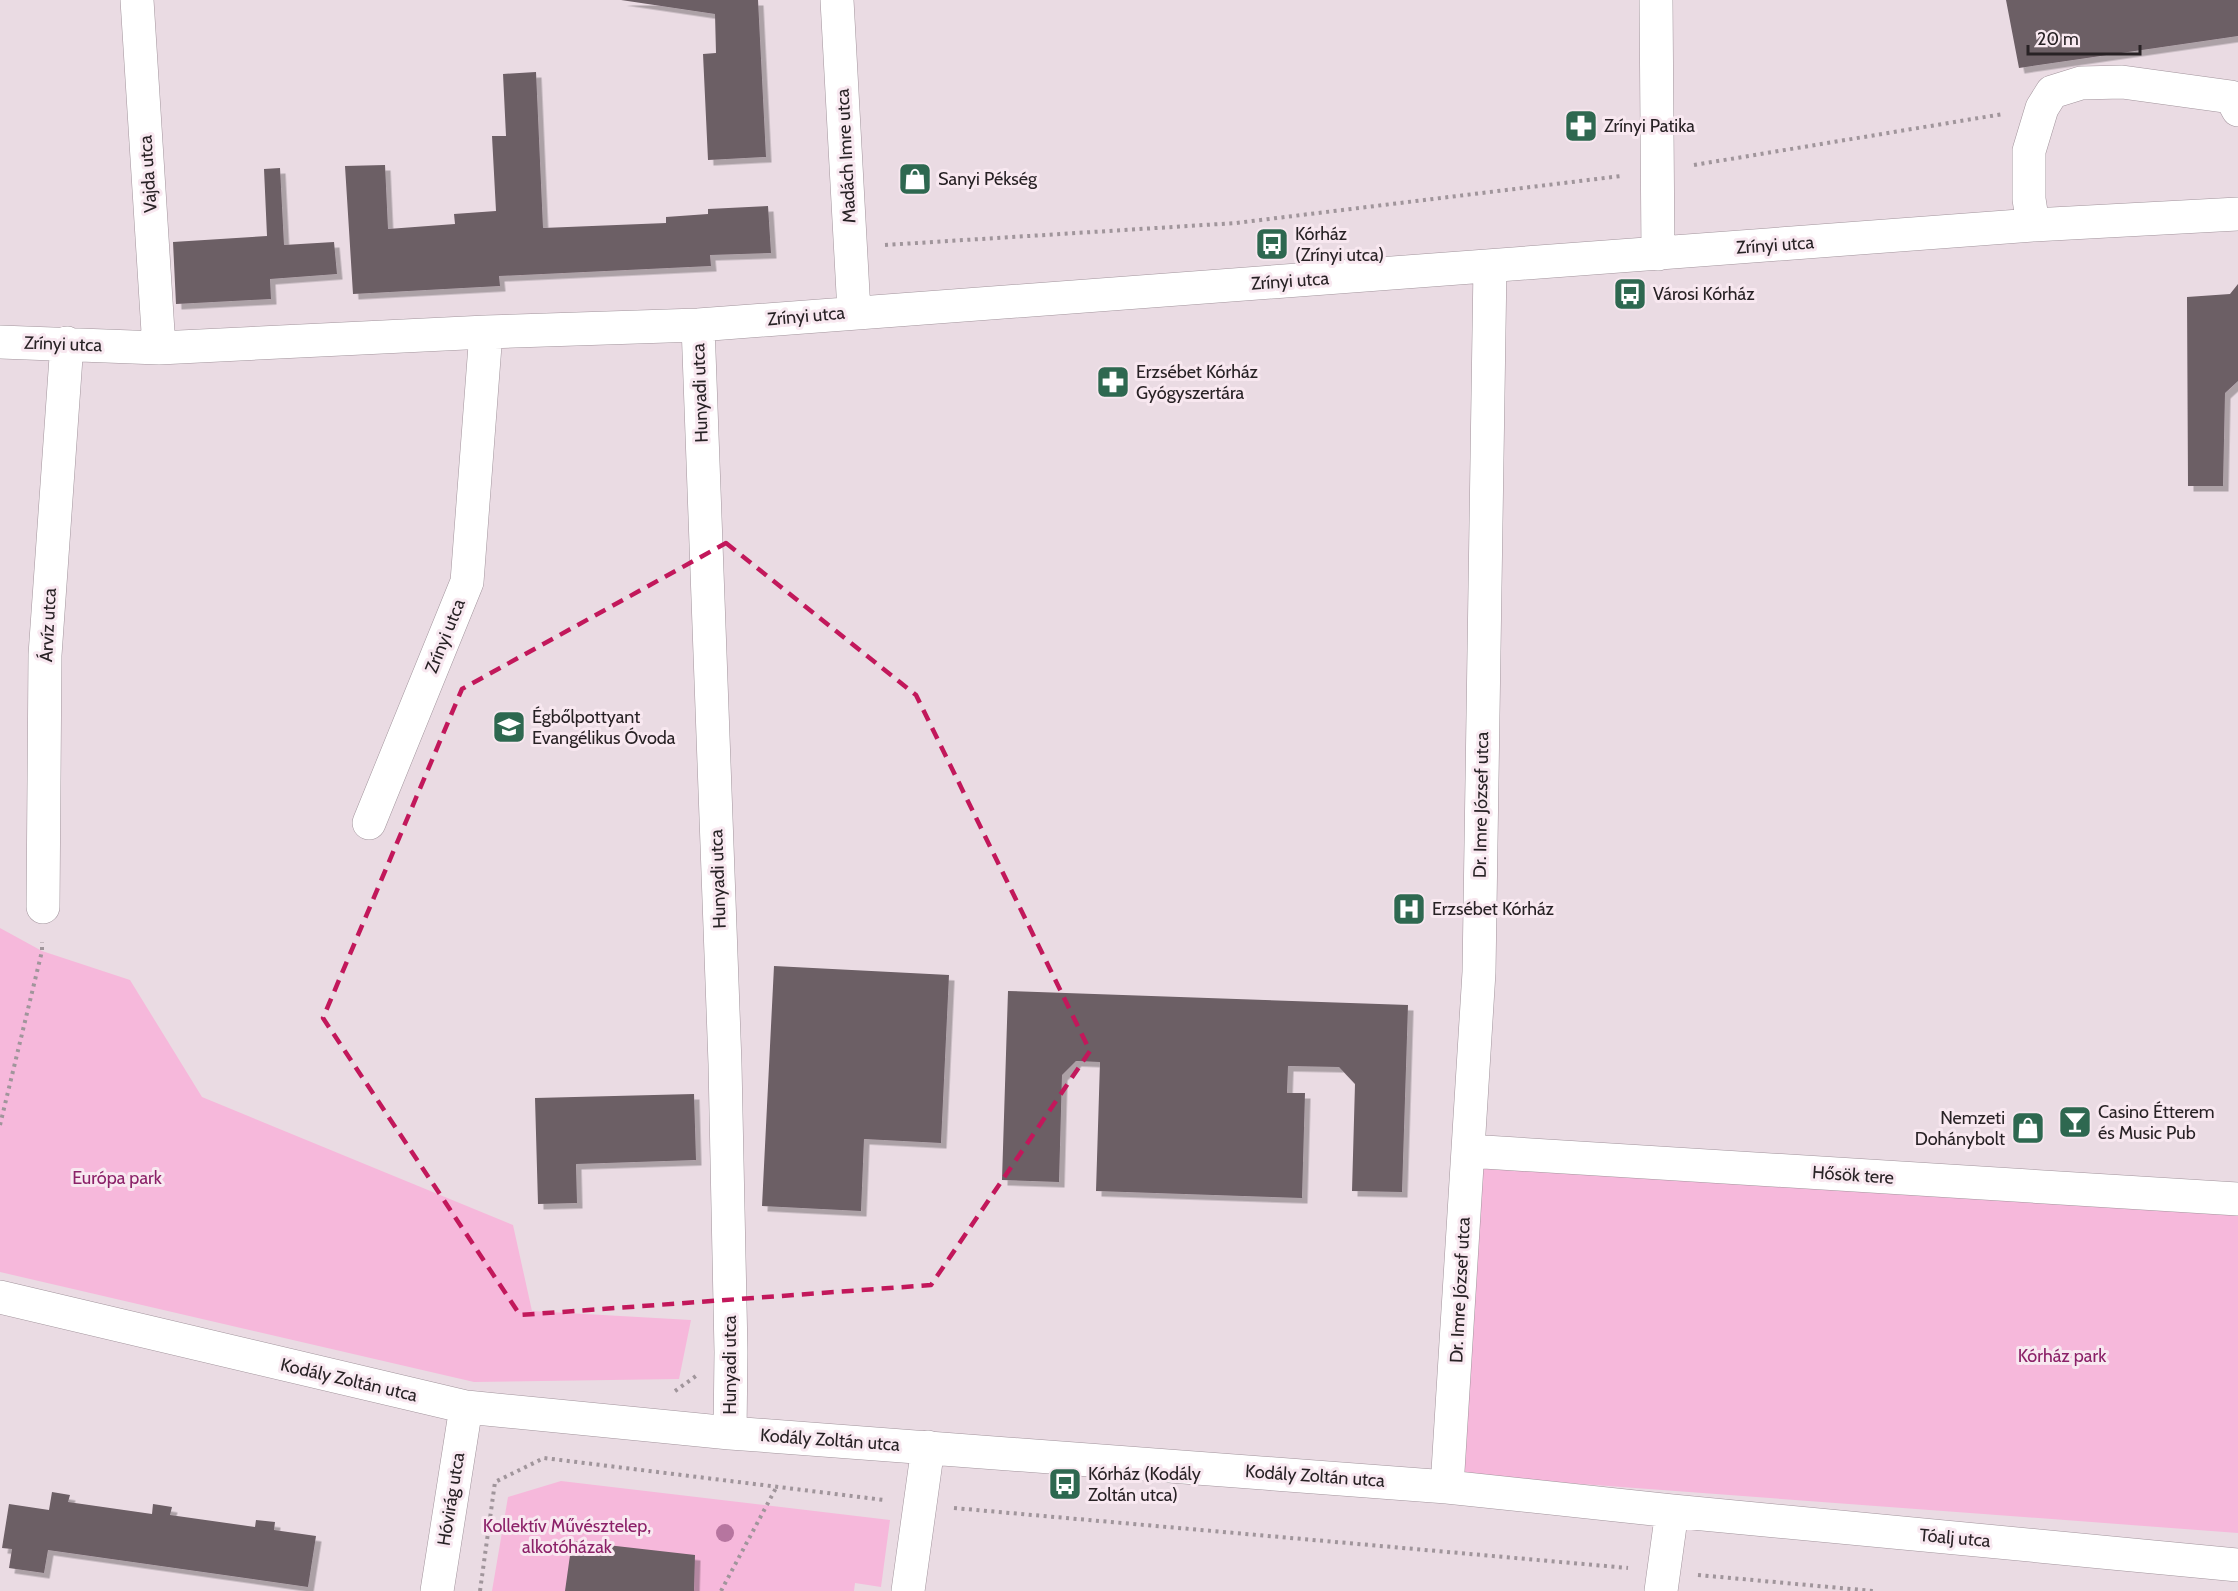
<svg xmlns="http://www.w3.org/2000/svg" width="2238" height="1591" font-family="Cabin,sans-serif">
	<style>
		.green { fill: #f6b8db }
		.building { fill: #6c5e65; filter: url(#shadow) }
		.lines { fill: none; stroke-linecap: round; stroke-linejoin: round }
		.minor-casing { stroke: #a2949c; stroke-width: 34 }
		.path { stroke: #a0959b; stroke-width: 4; stroke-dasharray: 3 4.5; stroke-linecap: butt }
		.minor { stroke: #fff; stroke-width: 33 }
		.tree { fill: #b6759f }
		.marked { fill: none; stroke: #c2185b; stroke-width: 4.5; stroke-dasharray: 12 8; stroke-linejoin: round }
		.labels { text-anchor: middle; stroke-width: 6; stroke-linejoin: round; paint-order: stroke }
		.poi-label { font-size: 18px; fill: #282225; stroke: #f8e8f0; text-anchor: start }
		.street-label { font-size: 18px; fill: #282225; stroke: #f8e8f0 }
		.park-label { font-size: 18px; fill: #8b2168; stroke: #f8e8f0 }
	</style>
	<defs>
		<filter id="shadow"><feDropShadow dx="5.5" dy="5.5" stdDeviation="0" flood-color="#0004"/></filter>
	</defs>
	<rect width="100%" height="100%" fill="#eadbe3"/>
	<path class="green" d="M0,928L42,951L130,980L202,1097L513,1225L532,1311L691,1320L679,1379L474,1382L0,1272Z
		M1467,1160L2238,1201V1533L1448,1474Z
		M561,1481L890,1520L881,1587L855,1583L854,1591H492L508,1497Z"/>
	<path class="building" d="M621,0H758L766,157L708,160L703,54L716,53L715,14Z
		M2006,0H2238V36L2019,68Z
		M536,72L543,228L666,223V217L708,214V209L768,206L771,253L710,255L711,266L499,276L500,286L353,294L345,166L385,165L388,229L455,224L454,214L496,211L492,136H506L503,74Z
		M280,168L284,245L334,242L337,274L270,279L271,299L176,304L173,242L267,236L264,169Z
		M2238,284V381L2225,393L2223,486H2188L2187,297L2230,294Z
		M774,966L949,975L941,1143L864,1139L861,1211L762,1206Z
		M1008,991L1408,1005L1402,1192L1352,1191L1355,1084L1339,1067L1288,1066L1287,1093H1305L1302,1198L1096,1191L1100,1062L1076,1061L1062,1075L1059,1182L1002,1180Z
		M694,1094L696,1160L576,1164L577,1203L538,1204L535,1098Z
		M52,1492L70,1495L68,1502L152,1514L153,1504L172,1507L170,1515L255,1527L256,1520L275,1522L274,1530L316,1536L308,1587L48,1550L44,1573L9,1568L12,1549L2,1548L9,1504L49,1510Z
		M572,1541L695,1555L694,1591H565Z"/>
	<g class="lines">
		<defs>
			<path id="minor" d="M137,0L159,348
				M837,0L854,312
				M1656,0L1658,254
				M2033,225L2029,199V151L2042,108L2052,92L2081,83L2122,82L2231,97L2238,110
				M698,325L725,1064L731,1352L730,1433
				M0,342L159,348L486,332L698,325L2033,225L2238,214
				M369,823L467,582L486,332
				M43,907L45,655L67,343
				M1468,1151L2238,1199
				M0,1297L466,1407L730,1433L1447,1487L1672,1511L2238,1565
				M1447,1487L1479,972L1490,266
				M437,1591L466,1407
				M908,1591L928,1447
				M1661,1591L1672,1511"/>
		</defs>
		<use href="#minor" class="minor-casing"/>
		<path class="path" d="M1694,165L2003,114
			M885,245L1236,223L1621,176
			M0,1125L42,951V942
			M675,1391L696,1376
			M954,1508L1628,1568
			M1698,1575L1873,1591
			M480,1591L495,1482L544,1458L884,1500
			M721,1591L777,1486"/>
		<use href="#minor" class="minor"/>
	</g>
	<circle class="tree" cx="725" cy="1533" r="9"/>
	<path class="marked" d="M726,543L916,695L1090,1051L931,1285L520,1315L323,1018L462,689Z"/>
	<defs>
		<symbol id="pharmacy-square" viewBox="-11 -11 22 22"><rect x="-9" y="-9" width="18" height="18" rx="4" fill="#2e6850" stroke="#f8e8f0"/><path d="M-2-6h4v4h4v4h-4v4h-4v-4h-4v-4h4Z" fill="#fff"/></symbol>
		<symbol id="shop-square" viewBox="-11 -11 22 22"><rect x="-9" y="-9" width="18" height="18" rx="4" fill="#2e6850" stroke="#f8e8f0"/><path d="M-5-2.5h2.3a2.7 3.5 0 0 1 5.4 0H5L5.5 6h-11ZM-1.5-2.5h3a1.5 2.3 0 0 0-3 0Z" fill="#fff"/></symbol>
		<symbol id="bus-square" viewBox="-11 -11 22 22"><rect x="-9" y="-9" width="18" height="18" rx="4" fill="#2e6850" stroke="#f8e8f0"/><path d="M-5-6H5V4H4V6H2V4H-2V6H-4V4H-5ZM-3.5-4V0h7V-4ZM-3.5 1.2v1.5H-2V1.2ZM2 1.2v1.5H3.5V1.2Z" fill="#fff"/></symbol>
		<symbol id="school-square" viewBox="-11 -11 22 22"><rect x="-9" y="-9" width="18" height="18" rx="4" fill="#2e6850" stroke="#f8e8f0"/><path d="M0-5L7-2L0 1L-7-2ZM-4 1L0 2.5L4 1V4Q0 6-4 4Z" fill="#fff"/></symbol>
		<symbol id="hospital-square" viewBox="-11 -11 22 22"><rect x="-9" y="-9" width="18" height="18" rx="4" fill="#2e6850" stroke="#f8e8f0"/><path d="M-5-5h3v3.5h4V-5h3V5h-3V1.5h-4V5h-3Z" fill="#fff"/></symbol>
		<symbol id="bar-square" viewBox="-11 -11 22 22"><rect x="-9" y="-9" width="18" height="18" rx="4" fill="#2e6850" stroke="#f8e8f0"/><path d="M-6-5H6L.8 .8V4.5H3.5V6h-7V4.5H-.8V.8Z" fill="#fff"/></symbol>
	</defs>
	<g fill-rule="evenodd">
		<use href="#pharmacy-square" x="1562" y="107" width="38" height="38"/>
		<use href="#shop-square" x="896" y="160" width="38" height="38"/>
		<use href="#bus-square" x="1253" y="225" width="38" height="38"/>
		<use href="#bus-square" x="1611" y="275" width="38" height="38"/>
		<use href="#pharmacy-square" x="1094" y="363" width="38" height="38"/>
		<use href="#school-square" x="490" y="708" width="38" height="38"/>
		<use href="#hospital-square" x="1390" y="890" width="38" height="38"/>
		<use href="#bar-square" x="2056" y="1103" width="38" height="38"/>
		<use href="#shop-square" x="2009" y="1109" width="38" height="38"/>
		<use href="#bus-square" x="1046" y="1465" width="38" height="38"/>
	</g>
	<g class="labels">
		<g class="poi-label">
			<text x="1604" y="132">Zrínyi Patika</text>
			<text x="938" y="185">Sanyi Pékség</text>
			<text x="1295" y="240">Kórház<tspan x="1295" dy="21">(Zrínyi utca)</tspan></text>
			<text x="1653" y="300">Városi Kórház</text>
			<text x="1136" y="378">Erzsébet Kórház<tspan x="1136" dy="21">Gyógyszertára</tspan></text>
			<text x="532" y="723">Égbőlpottyant<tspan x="532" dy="21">Evangélikus Óvoda</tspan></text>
			<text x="1432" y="915">Erzsébet Kórház</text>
			<text x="2098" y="1118">Casino Étterem<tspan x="2098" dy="21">és Music Pub</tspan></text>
			<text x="2005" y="1124" text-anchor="end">Nemzeti<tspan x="2005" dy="21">Dohánybolt</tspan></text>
			<text x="1088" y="1480">Kórház (Kodály<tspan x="1088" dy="21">Zoltán utca)</tspan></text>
		</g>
		<g class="street-label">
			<text transform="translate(846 156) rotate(-93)" y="6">Madách Imre utca</text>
			<text transform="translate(148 174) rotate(-94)" y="6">Vajda utca</text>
			<text transform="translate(1775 245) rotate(-4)" y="6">Zrínyi utca</text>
			<text transform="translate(1290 281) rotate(-4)" y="6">Zrínyi utca</text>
			<text transform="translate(806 316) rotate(-5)" y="6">Zrínyi utca</text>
			<text transform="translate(63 344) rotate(2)" y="6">Zrínyi utca</text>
			<text transform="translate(700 393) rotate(-92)" y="6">Hunyadi utca</text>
			<text transform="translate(48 625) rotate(-87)" y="6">Árvíz utca</text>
			<text transform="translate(445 636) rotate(-68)" y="6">Zrínyi utca</text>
			<text transform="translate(1481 805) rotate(-89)" y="6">Dr. Imre József utca</text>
			<text transform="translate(718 879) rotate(-92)" y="6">Hunyadi utca</text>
			<text transform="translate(1853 1175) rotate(4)" y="6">Hősök tere</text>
			<text transform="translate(1460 1290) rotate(-87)" y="6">Dr. Imre József utca</text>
			<text transform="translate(730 1365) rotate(-90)" y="6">Hunyadi utca</text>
			<text transform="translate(349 1380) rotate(13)" y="6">Kodály Zoltán utca</text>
			<text transform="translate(830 1440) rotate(4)" y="6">Kodály Zoltán utca</text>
			<text transform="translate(1315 1476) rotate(4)" y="6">Kodály Zoltán utca</text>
			<text transform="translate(451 1499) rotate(-81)" y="6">Hóvirág utca</text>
			<text transform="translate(1955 1538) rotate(5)" y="6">Tóalj utca</text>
		</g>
		<g class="park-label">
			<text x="117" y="1184">Európa park</text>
			<text x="2062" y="1362">Kórház park</text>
			<text x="567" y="1532">Kollektív Művésztelep,<tspan x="567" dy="21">alkotóházak</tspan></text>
		</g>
	</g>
	<path d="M2028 45v9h112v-9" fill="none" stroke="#282225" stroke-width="3"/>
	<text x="2037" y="45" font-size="18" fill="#282225" stroke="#f8e8f0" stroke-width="4.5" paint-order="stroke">20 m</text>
</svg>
